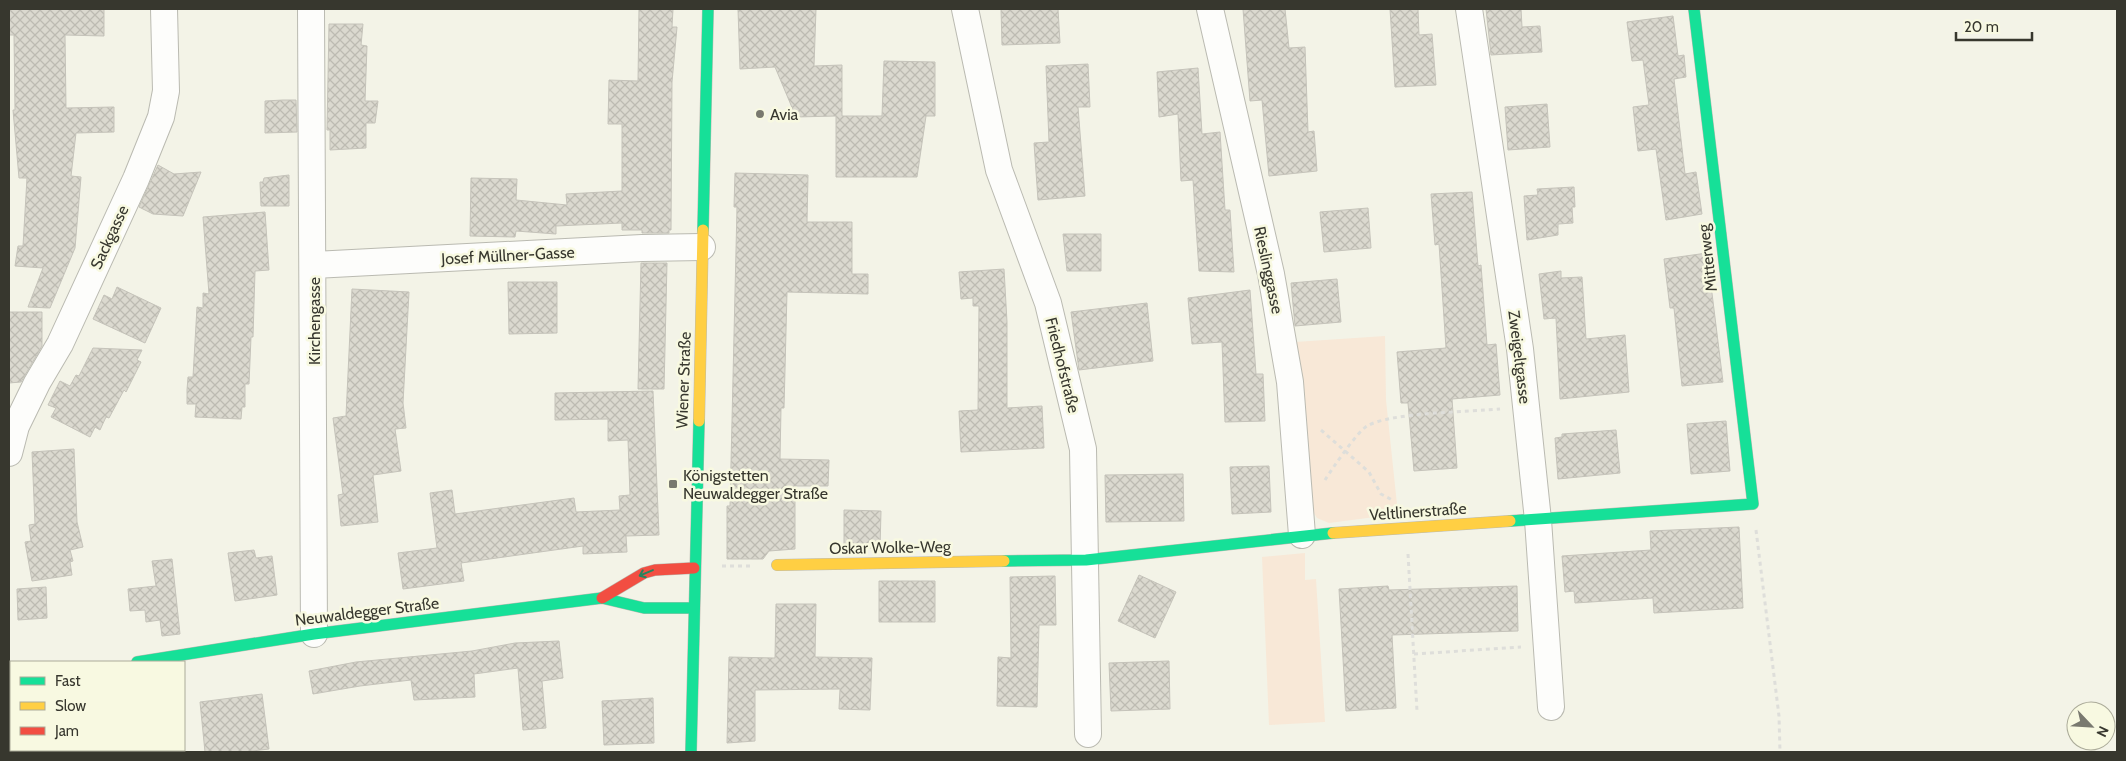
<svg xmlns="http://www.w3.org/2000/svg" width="2126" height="761" font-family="Cabin,sans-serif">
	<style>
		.green { fill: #f8e8d7 }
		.building { fill: url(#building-cross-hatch); stroke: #c5c3ba }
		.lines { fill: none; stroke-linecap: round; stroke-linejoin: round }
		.street-casing { stroke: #babab1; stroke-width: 28 }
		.fast-casing { stroke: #babab1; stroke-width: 12 }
		.slow-casing { stroke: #babab1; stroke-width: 12 }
		.jam-casing { stroke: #babab1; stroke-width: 12 }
		.path { stroke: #dededa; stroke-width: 3; stroke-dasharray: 4 4; stroke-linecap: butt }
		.street { stroke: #fdfdfb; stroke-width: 26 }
		.fast { stroke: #16e098; stroke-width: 11 }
		.slow { stroke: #ffcf43; stroke-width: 11 }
		.jam { stroke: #f24e42; stroke-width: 11 }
		.oneway { stroke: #28835e }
		.poi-dot { fill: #79796f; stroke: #f8f9e1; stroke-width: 2 }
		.labels { text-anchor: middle; stroke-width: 5; stroke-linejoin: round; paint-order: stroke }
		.poi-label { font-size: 16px; fill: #37372e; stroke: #f8f9e1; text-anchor: start }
		.street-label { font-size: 16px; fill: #37372e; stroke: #f8f9e1 }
	</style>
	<defs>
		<pattern id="building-cross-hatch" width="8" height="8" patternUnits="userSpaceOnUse" patternTransform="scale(1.25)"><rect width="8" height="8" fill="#dbd9cf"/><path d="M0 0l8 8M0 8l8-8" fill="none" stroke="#bdbbb2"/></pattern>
	</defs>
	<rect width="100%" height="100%" fill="#f3f3e7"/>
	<path class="green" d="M1385,336L1386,400L1398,514L1329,523L1317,518L1309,505L1295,342Z
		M1305,553V580L1316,579L1325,722L1269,725L1262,557Z"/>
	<path class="building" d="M9,9H104V36L65,35L66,108L114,107V132L76,133L71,176L81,177L75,248L50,308L28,307L43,268L15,266L18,246H23L27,178H19L13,110H15L14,35H9Z
		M639,9H673L672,27H677L672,82L671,230H669V233H642V230H622V223L556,226V234L516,231L515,237L470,236L471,178L517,179L516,200L567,205L566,194L622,191V124H608L609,80L638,81Z
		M738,9H816L814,66L842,65V116H882L884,61L935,62V116H926L917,177H836V116L796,117L775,67L740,69Z
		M1001,9H1058L1060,43L1002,45Z
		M1243,9H1285L1289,48L1305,47L1308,132L1314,131L1317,171L1269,176L1262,100L1250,101Z
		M1390,9H1418L1419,35L1432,34L1436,85L1395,87Z
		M1486,9H1521L1522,27L1540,26L1542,52L1491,55Z
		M1673,16L1678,56L1684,55L1686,77L1674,79L1685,174L1696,172L1702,214L1666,220L1656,149L1638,151L1633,107L1649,105L1643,60L1632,61L1627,22Z
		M329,24H363L361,45L367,46L365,101H378L375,123H366V148L330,150V130H327Z
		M1088,64L1090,107H1078L1085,196L1038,200L1034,143L1049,142L1046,66Z
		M1198,68L1202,134L1220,132L1225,210H1230L1234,272L1199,271L1193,180L1181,181L1178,114L1159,117L1157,72Z
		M283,100H296L297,132L265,133V101Z
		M1547,104L1550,147L1508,150L1505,107Z
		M158,165L174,174L201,172L183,216L153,214L139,207Z
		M735,173L808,175L807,222H852V274H868V294L787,292L784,408H781L780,459L829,460L828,486H795V549L769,551L763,559H727V506H730L737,207H734Z
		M289,175V206H261L260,182H263L264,178Z
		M1574,187L1575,207H1572L1573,223L1558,224V235L1527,240L1524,196L1538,195L1537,189Z
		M1472,192L1478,266L1481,265L1487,345L1496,344L1500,395L1452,399L1457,468L1414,471L1408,403H1401L1397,352L1446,348L1439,244L1435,245L1431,194Z
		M1368,208L1371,248L1324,252L1320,212Z
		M265,212L269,270L255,271L253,337H251L249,384H245V407H242L241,419L195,417L196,404H187V390L188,377H193L197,307L203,308V293L209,294L203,217Z
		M1063,234H1101V271H1067Z
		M1707,253L1723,382L1682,386L1674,308H1670L1664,259Z
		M641,263H667L664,389H638Z
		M1004,269L1007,322V408L1042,406L1044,448L961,452L959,411L978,410L979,306H973V298L961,299L959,272Z
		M1561,271V278L1582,277L1586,339L1625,335L1629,392L1560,399L1556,318L1544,319L1539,274Z
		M1337,279L1341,322L1295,326L1291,283Z
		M508,282H557V333L509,334Z
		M117,287L161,308L145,343L93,319L104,295L112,299Z
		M352,289L409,292L403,403L406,428L395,429L401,471L373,475L378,522L341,526L338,495L343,494L333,418L346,416Z
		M1250,290L1256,374H1263L1265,421L1225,422L1222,342L1192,344L1188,298Z
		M1147,303L1153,361L1079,370L1071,312Z
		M9,312H42V346L21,382L9,383Z
		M93,348L142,350L137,360L141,362L126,392L124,390L109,418L106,417L100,430L95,427L90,437L51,417L56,408L48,405L60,381L70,386L76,375L79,376Z
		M653,391L659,535L626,536L627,552L583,554V546L461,563L464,581L403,589L398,553L437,548L430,493L452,490L455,514L574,498L576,512L620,510L619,496L630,495L628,440L608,441V419L555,420V393Z
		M1726,421L1730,471L1691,474L1687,424Z
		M1616,430L1620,473L1558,479L1555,438L1562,437V434Z
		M74,449L77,522L83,547L70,550L73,561L70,562L72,575L32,581L25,542L31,541L29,525L35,524L32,452Z
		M1269,466L1271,512L1232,514L1230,467Z
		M1183,474L1184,521L1106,522L1105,475Z
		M844,510L881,511L880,548H844Z
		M1739,527L1743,608L1654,613L1653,598L1575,603L1574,591L1565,592L1562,556L1651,550L1650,531Z
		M254,550L256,558L272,556L277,595L235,601L228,553Z
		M172,559L180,634L162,636L160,620L146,622L145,610L130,611L128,589L156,586L152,561Z
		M1139,575L1176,592L1155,638L1118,621Z
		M1055,576L1056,625H1039L1037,707L997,706L998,657L1011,658L1010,577Z
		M879,581H935V622H879Z
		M1388,586L1389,590L1517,586L1518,631L1392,635L1396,708L1346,711L1339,589Z
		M46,587L47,618L18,620L17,589Z
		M776,604H816L815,657L872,658L870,710L839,709L840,689L755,690V741L727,743L729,657L775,658Z
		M559,641L563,678L542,681L546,728L523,730L518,668L474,674L475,697L414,700L411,680L360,686L313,694L309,671L356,662L472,651L515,643Z
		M1169,661L1170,709L1111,711L1109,663Z
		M262,694L269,749L244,752H205L200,702Z
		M653,698L654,743L604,745L602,701Z"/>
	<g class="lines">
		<defs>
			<path id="street" d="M311,9L314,634
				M965,9L999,170L1048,303L1083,449L1088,734
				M1210,9L1271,274L1290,382L1302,535
				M1469,9L1520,349L1538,520L1551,707
				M314,265L642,248L702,247
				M9,453L16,426L37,383L60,344L136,179L161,117L166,91L164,9"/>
			<path id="fast" d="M703,230L708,9
				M1510,521L1753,504L1694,9
				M1004,561L1086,560L1333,533
				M137,662L314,634L602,598L644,608H694
				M9,679H11
				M691,752L699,421"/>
			<path id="slow" d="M699,421L703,230
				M1333,533L1510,521
				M777,565L1004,561"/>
			<path id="jam" d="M602,598L644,573L655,570L694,568"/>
		</defs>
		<use href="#street" class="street-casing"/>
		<use href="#fast" class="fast-casing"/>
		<use href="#slow" class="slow-casing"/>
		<use href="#jam" class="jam-casing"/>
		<path class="path" d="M1321,430L1369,472L1381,494L1394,501
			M1325,480C1332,469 1357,432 1367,426C1392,412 1469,412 1500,409
			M1756,530L1779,716L1780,752
			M1408,554L1417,711
			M722,566H751
			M1414,654L1521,647"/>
		<use href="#street" class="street"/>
		<use href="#fast" class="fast"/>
		<use href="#slow" class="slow"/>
		<use href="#jam" class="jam"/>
	</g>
	<defs><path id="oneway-shaft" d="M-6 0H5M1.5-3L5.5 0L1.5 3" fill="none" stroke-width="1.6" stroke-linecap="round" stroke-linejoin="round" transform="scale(1.25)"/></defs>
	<use class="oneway" href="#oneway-shaft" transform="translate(646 573) rotate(157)"/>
	<g class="poi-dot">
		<circle cx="760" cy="114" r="5"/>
		<rect x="668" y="479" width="10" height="10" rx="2.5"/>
	</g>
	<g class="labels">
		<g class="poi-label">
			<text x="770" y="120">Avia</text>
			<text x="683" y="481">Königstetten<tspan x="683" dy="18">Neuwaldegger Straße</tspan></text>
		</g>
		<g class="street-label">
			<text transform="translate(109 237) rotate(-65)" y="6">Sackgasse</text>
			<text transform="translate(508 255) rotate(-3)" y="6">Josef Müllner-Gasse</text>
			<text transform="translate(1707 258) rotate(-97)" y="6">Mitterweg</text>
			<text transform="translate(1269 270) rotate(78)" y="6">Rieslinggasse</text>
			<text transform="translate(314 321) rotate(-90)" y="6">Kirchengasse</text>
			<text transform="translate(1520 357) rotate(83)" y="6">Zweigeltgasse</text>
			<text transform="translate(1063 365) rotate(76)" y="6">Friedhofstraße</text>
			<text transform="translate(683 380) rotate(-88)" y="6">Wiener Straße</text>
			<text transform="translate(1418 511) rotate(-4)" y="6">Veltlinerstraße</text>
			<text transform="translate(890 547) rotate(-1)" y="6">Oskar Wolke-Weg</text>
			<text transform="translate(367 611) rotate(-7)" y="6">Neuwaldegger Straße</text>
		</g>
	</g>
	<rect width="2126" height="761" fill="none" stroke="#37372e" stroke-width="20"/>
	<rect x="10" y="661" width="175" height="90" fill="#f8f9e1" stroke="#abab99"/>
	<rect x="20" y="677" width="25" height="8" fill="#16e098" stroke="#abab99"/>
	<text x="55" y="686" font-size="15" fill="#37372e">Fast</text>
	<rect x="20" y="702" width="25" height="8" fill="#ffcf43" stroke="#abab99"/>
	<text x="55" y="711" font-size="15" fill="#37372e">Slow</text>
	<rect x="20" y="727" width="25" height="8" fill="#f24e42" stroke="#abab99"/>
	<text x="55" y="736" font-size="15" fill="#37372e">Jam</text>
	<g transform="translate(2091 726) rotate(115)"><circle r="24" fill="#f8f9e1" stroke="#abab99"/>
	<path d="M0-4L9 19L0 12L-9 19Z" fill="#79796f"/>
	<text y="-8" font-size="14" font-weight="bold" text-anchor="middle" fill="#37372e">N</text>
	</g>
	<path d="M1956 32v8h76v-8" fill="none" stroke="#37372e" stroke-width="2.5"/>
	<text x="1964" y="32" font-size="15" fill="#37372e" stroke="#f8f9e1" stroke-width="4" paint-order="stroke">20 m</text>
</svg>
